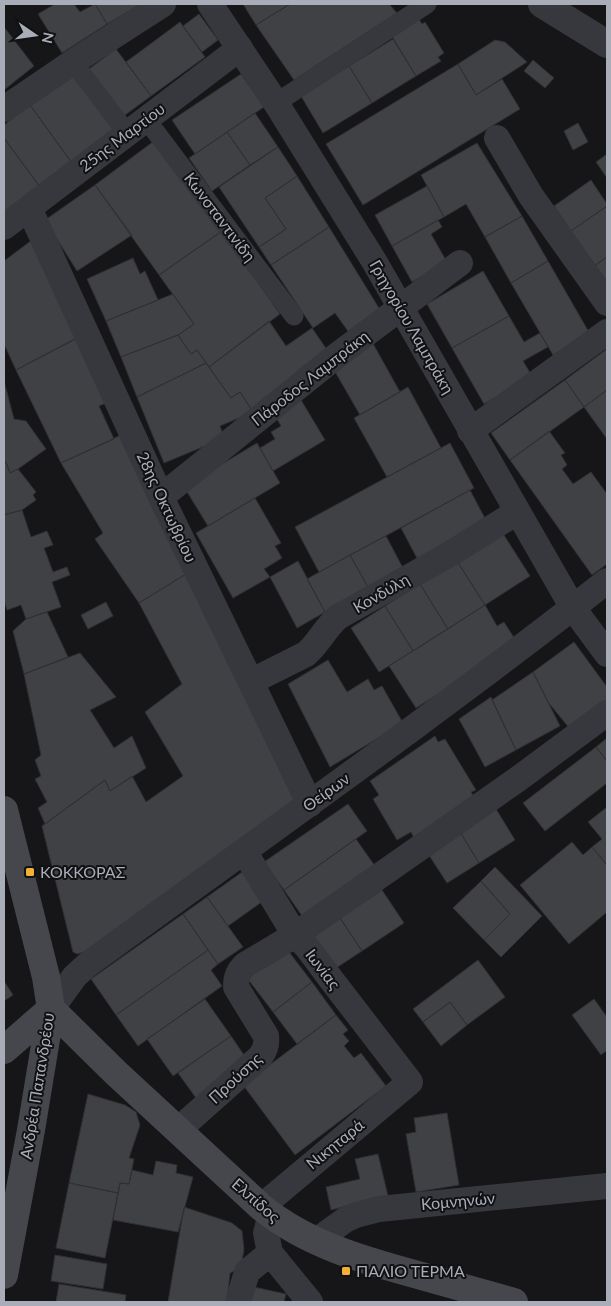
<svg xmlns="http://www.w3.org/2000/svg" width="611" height="1306" font-family="Lato,sans-serif">
	<style>
		.building { fill: #404145; stroke: #303034 }
		.lines { fill: none; stroke-linecap: round; stroke-linejoin: round }
		.pedestrian { stroke: #37383d; stroke-width: 19 }
		.minor { stroke: #37383d; stroke-width: 26 }
		.tertiary { stroke: #37383d; stroke-width: 28 }
		.secondary { stroke: #45474d; stroke-width: 28 }
		.poi-dot { fill: #f2b134; stroke: #111113; stroke-width: 2 }
		.labels { text-anchor: middle; stroke-width: 4; stroke-linejoin: round; paint-order: stroke }
		.street-label { font-size: 16px; fill: #a8adb8; stroke: #111113 }
		.poi-label { font-size: 16px; fill: #a8adb8; stroke: #111113; text-anchor: start }
	</style>
	<rect width="100%" height="100%" fill="#161618"/>
	<path class="building" d="M55,4H74L80,12L95,4L107,24L62,53L38,14Z
		M95,4H141L107,24Z
		M243,4H290L256,25Z
		M290,4H389L397,13L294,80L256,25Z
		M199,14L218,40L202,52L183,26Z
		M417,16L422,24L425,22L444,53L438,57L441,61L416,76L390,33Z
		M180,22L205,57L151,96L126,62Z
		M4,27L34,66L4,90Z
		M393,39L416,76L372,103L349,66Z
		M495,40L505,42L527,62L476,95L458,64Z
		M116,49L151,96L121,118L86,71Z
		M533,60L554,78L545,88L524,71Z
		M458,64L476,95L502,79L520,109L363,205L326,144Z
		M349,66L372,103L323,133L301,96Z
		M74,73L117,130L72,163L30,105Z
		M241,74L264,107L195,154L172,120Z
		M30,105L72,163L40,187L4,138V125Z
		M255,113L278,147L250,165L227,132Z
		M578,123L588,142L573,150L564,131Z
		M227,132L250,165L212,191L189,158Z
		M4,138L40,187L4,212Z
		M154,141L222,231L159,275L95,185Z
		M477,143L522,216L485,237L466,204L444,217L421,175Z
		M278,147L297,176L265,198L286,229L259,247L219,187Z
		M607,154V178L596,162Z
		M297,176L329,227L271,265L259,247L286,229L265,198Z
		M591,180L607,204V206L571,231L554,206Z
		M95,185L132,235L77,271L45,220Z
		M427,186L444,217L392,246L375,215Z
		M607,206V257L594,266L571,231Z
		M522,216L548,261L511,283L485,237Z
		M438,220L442,227L431,234L447,262L412,282L392,246Z
		M329,227L382,313L350,334L335,313L313,328L271,265Z
		M222,231L280,314L209,367L197,350L191,354L178,335L194,324L159,275Z
		M32,240L76,339L16,370L4,344V261Z
		M607,257V285L594,266Z
		M133,258L140,274L145,271L158,300L106,321L87,279Z
		M548,261L590,334L553,355L511,283Z
		M483,271L509,316L452,348L427,304Z
		M173,294L194,324L178,335L121,357L106,321Z
		M509,316L524,342L540,333L548,347L523,361L532,376L484,404L452,348Z
		M269,321L286,346L312,328L332,357L253,412L240,392L231,398L209,367Z
		M178,335L191,354L197,350L206,363L137,397L121,357Z
		M78,337L109,402L99,406L114,439L61,463L16,370Z
		M371,340L400,392L360,415L330,363Z
		M607,349V390L584,407L565,380Z
		M206,363L231,398L240,392L253,412L220,426L224,438L164,463L137,397Z
		M565,380L584,407L510,460L491,433Z
		M4,381L14,419L26,421L46,449L18,469L10,473L6,462H4Z
		M408,387L441,448L387,477L354,418Z
		M607,390V439L584,407Z
		M301,400L325,440L273,471L260,448L275,439L271,432L281,426L275,416Z
		M549,431L565,453L561,455L567,465L562,469L573,484L591,472L607,494V564L592,575L510,460Z
		M121,435L186,574L139,603L95,539L103,533L61,463Z
		M257,443L280,483L208,526L184,487Z
		M450,443L474,488L319,572L295,527Z
		M4,462H6L10,473L18,469L36,492L33,495L36,500L22,510L4,515Z
		M470,490L488,524L419,562L401,528Z
		M255,498L281,543L275,546L282,558L264,569L270,577L233,598L196,533Z
		M22,510L31,537L47,531L53,545L44,548L53,572L67,567L70,575L52,582L61,607L26,619L21,605L7,610L4,600V515Z
		M502,532L530,576L485,605L457,561Z
		M386,536L404,570L369,589L350,555Z
		M350,555L369,589L325,612L307,579Z
		M298,561L325,612L297,628L270,577Z
		M457,561L485,605L448,629L420,584Z
		M186,574L297,806L92,950L77,954L73,952L42,826L105,780L110,791L132,776L146,802L183,776L145,712L182,684L139,603Z
		M420,584L448,629L413,651L385,606Z
		M106,602L113,616L88,629L81,615Z
		M485,605L497,626L504,622L518,644L416,708L389,666Z
		M385,606L413,651L379,672L351,628Z
		M47,612L68,657L24,674L13,631L26,619Z
		M574,642L607,687V700L570,729L548,702L533,672Z
		M80,653L116,697L90,710L114,748L132,736L146,768L110,791L105,780L45,824L38,808L47,802L35,779L41,776L35,760L41,755L24,674Z
		M328,660L347,692L368,679L374,690L382,686L403,723L330,767L288,684Z
		M533,672L560,726L516,750L492,700Z
		M491,697L516,750L485,767L459,719Z
		M435,736L438,742L445,739L476,790L471,792L474,797L414,838L411,832L397,840L373,799L379,795L370,781Z
		M607,738V761L596,747Z
		M596,747L607,761V783L545,831L523,803Z
		M348,804L367,831L284,890L264,862Z
		M493,804L515,840L479,863L457,827Z
		M607,807V865L592,847L602,839L588,822Z
		M457,827L479,863L447,883L425,849Z
		M356,839L377,869L305,920L284,890Z
		M572,842L583,855L592,847L607,865V912L569,944L520,885Z
		M495,867L542,916L501,957L484,940L510,914L481,881Z
		M245,870L266,899L228,926L207,897Z
		M481,881L510,914L484,940L453,908Z
		M382,890L404,923L362,951L340,918Z
		M207,897L243,947L218,964L183,914Z
		M183,914L208,950L116,1015L91,979Z
		M340,918L362,951L333,970L311,938Z
		M286,948L312,982L273,1012L247,978Z
		M208,950L218,964L211,970L222,986L138,1046L116,1015Z
		M478,960L505,997L467,1025L450,1002L423,1022L413,1009Z
		M4,981L13,995L4,1001Z
		M312,982L336,1015L297,1044L273,1012Z
		M205,999L231,1036L173,1076L147,1039Z
		M594,999L607,1017V1052L606,1051L601,1055L572,1015Z
		M450,1002L467,1025L441,1046L423,1022Z
		M336,1015L348,1030L343,1034L349,1041L344,1046L354,1058L361,1053L386,1086L295,1155L243,1085Z
		M231,1036L248,1061L196,1098L178,1073Z
		M88,1094L125,1105L136,1112L140,1125L129,1158L134,1159L129,1184L120,1183L118,1193L69,1183Z
		M447,1113L459,1185L416,1192L406,1134L416,1132L414,1118Z
		M378,1154L388,1196L331,1210L326,1187L360,1179L355,1159Z
		M156,1161L177,1165L176,1173L193,1177L178,1232L113,1220L120,1183L129,1184L132,1170L153,1175Z
		M69,1183L118,1193L105,1258L56,1248Z
		M184,1207L232,1223L242,1231L244,1249L241,1268L230,1273L227,1302H168Z
		M55,1255L107,1264L103,1289L51,1281Z
		M59,1284L126,1295L125,1302H56Z
		M249,1286L286,1294L284,1302H247Z"/>
	<g class="lines">
		<path class="pedestrian" d="M73,62L127,133
			M276,103L427,4
			M146,119L294,316"/>
		<path class="minor" d="M210,4L276,103L374,261L573,608L607,654
			M4,109L73,62L163,4
			M497,138L531,196L607,303
			M29,208L161,497L310,804
			M4,227L240,48
			M470,431L607,332
			M161,497L335,357L460,263
			M252,681L306,654C319,643 325,628 338,617L450,554L517,512
			M244,851L295,935L307,947L330,978L410,1082L261,1207
			M51,1009L75,976L87,965C261,838 437,714 607,581
			M178,1130L260,1057C265,1050 267,1045 266,1036L236,987C236,977 238,972 245,965L295,935L518,779L607,713
			M271,1214L266,1233L270,1253L310,1302
			M316,1241L345,1220L356,1215L379,1209L607,1186
			M238,1302L247,1272L270,1253"/>
		<path class="tertiary" d="M542,4L607,44"/>
		<path class="secondary" d="M4,810L46,977L51,1009L31,1130L4,1275
			M51,1009L116,1073L261,1207C306,1244 363,1260 418,1275C450,1284 482,1293 514,1302
			M4,1050L51,1009"/>
	</g>
	<g class="poi-dot">
		<rect x="25" y="867" width="10" height="10" rx="2.5"/>
		<rect x="341" y="1266" width="10" height="10" rx="2.5"/>
	</g>
	<g class="labels">
		<g class="street-label">
			<text transform="translate(122 137) rotate(-37)" y="6">25ης Μαρτίου</text>
			<text transform="translate(220 217) rotate(53)" y="6">Κωνσταντινίδη</text>
			<text transform="translate(412 327) rotate(60)" y="6">Γρηγορίου Λαμπράκη</text>
			<text transform="translate(310 378) rotate(-38)" y="6">Πάροδος Λαμπράκη</text>
			<text transform="translate(167 507) rotate(65)" y="6">28ης Οκτωβρίου</text>
			<text transform="translate(381 593) rotate(-30)" y="6">Κονδύλη</text>
			<text transform="translate(326 792) rotate(-36)" y="6">Θείρων</text>
			<text transform="translate(323 969) rotate(53)" y="6">Ιωνίας</text>
			<text transform="translate(235 1078) rotate(-43)" y="6">Προύσης</text>
			<text transform="translate(37 1086) rotate(-81)" y="6">Ανδρέα Παπανδρέου</text>
			<text transform="translate(335 1144) rotate(-39)" y="6">Νικηταρά</text>
			<text transform="translate(256 1200) rotate(41)" y="6">Ελπίδος</text>
			<text transform="translate(458 1201) rotate(-5)" y="6">Κομνηνών</text>
		</g>
		<g class="poi-label">
			<text x="40" y="878">ΚΟΚΚΟΡΑΣ</text>
			<text x="356" y="1277">ΠΑΛΙΟ ΤΕΡΜΑ</text>
		</g>
	</g>
	<rect width="611" height="1306" fill="none" stroke="#a8adb8" stroke-width="10"/>
	<g transform="translate(35 35) rotate(103)" stroke="#111113" stroke-width="4" paint-order="stroke">
	<path d="M0-4L9 19L0 12L-9 19Z" fill="#a8adb8"/>
	<text y="-8" font-size="14" font-weight="bold" text-anchor="middle" fill="#a8adb8">N</text>
	</g>
</svg>
